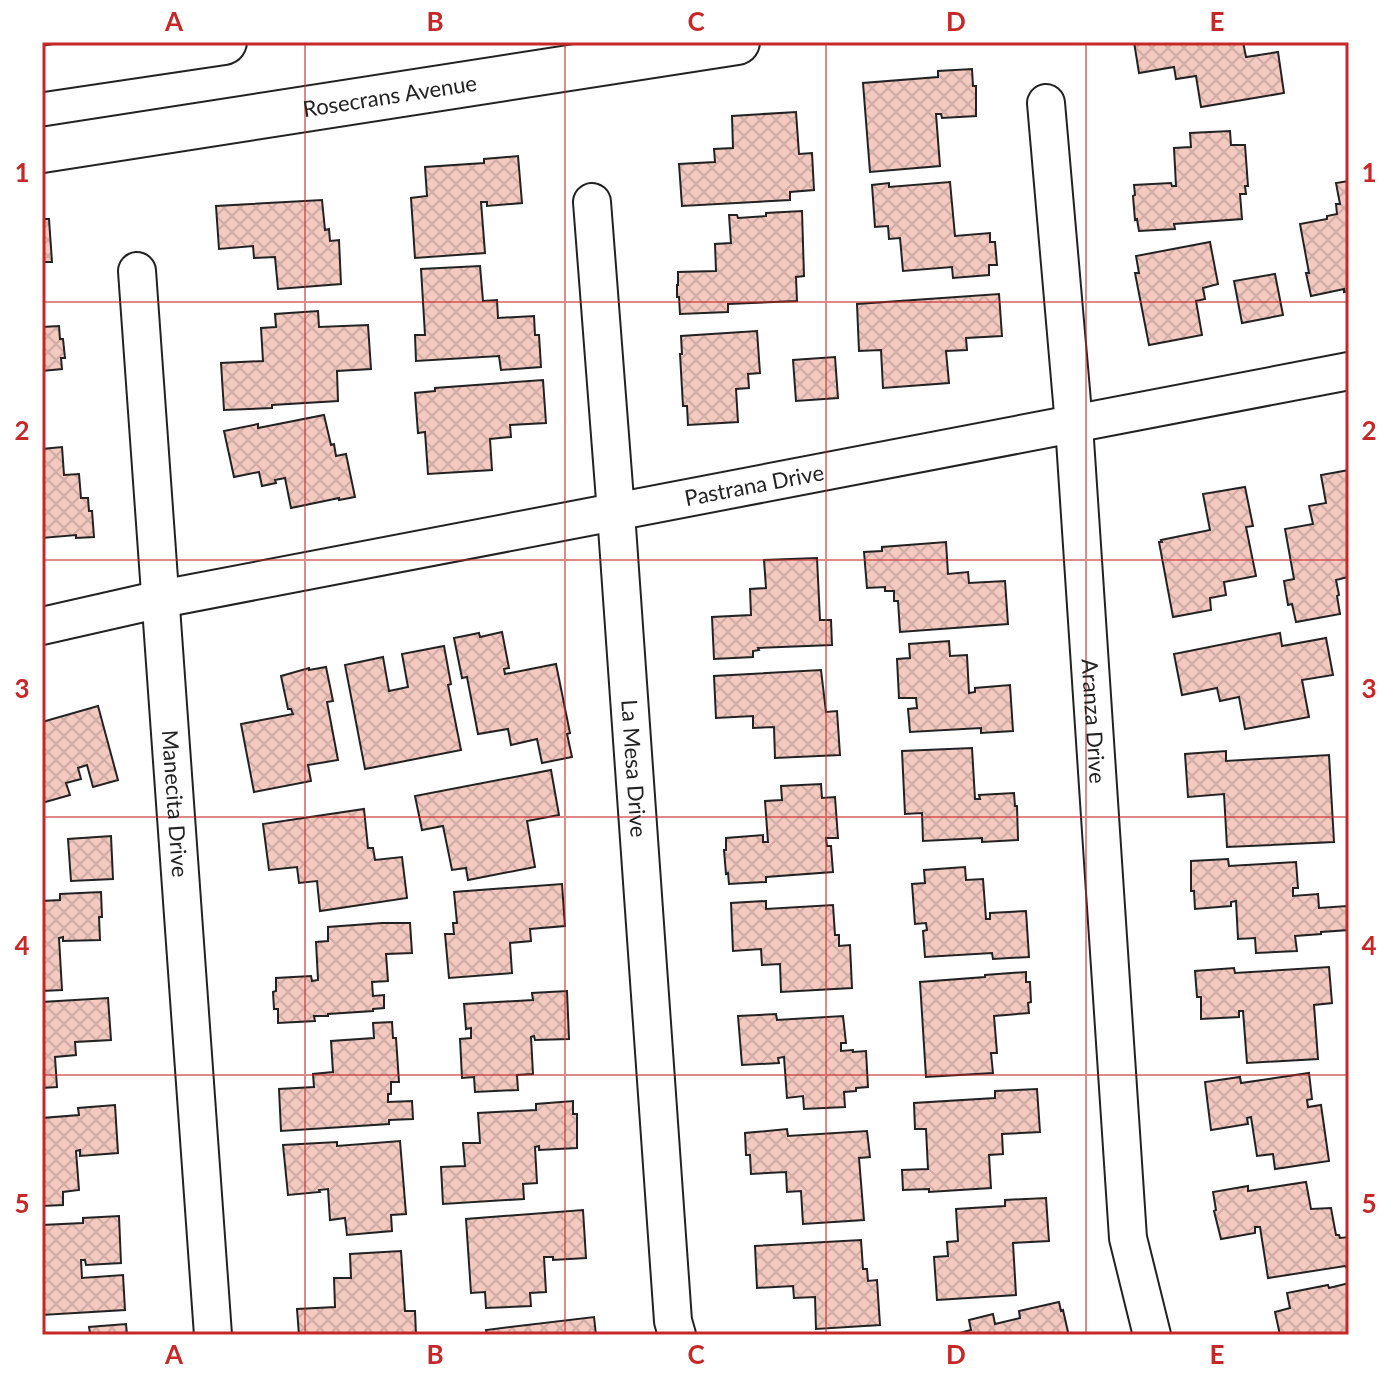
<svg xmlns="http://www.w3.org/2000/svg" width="1391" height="1377" font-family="Lato,sans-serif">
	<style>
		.building { fill: url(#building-cross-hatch); stroke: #222; stroke-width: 2 }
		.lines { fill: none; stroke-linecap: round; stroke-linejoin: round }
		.minor-casing { stroke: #222; stroke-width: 40 }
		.primary-casing { stroke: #222; stroke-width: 48 }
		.minor { stroke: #fff; stroke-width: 36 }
		.primary { stroke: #fff; stroke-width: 44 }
		.grid { fill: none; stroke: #c62828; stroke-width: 2; stroke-opacity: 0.55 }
		.labels { text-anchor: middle; stroke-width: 6; stroke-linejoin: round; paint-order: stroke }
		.street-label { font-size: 22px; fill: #222; stroke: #fff }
		.neatline { fill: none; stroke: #c62828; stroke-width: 3 }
		.grid-label { font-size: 26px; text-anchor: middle; font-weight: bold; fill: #c62828 }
	</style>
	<defs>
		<pattern id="building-cross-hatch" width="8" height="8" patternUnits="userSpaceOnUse" patternTransform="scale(2)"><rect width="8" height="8" fill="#f3c9c0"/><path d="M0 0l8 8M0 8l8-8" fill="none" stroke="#d0aca5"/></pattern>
	</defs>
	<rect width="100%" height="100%" fill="#fff"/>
	<path class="building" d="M1134,42H1243L1246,57L1278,52L1284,93L1201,107L1196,76L1176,79L1174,67L1139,73Z
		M972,69L973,86H976V116L942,118L941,114H936L940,166L870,172L863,83L938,77V71Z
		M796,112L799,154L812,153L814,190L790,192V200L682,206L679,164L715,162L714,149L733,148L732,116Z
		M1230,131L1231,145H1245L1248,186H1245L1246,194H1240L1242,219L1174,224L1175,229L1139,231L1137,219L1135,220L1133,196L1135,195L1134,185L1171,183L1172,186H1176L1174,148L1191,147L1190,133Z
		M518,156L522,203L487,206V202H481L485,253L415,258L411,198L427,196L425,167L484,163V159Z
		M1349,181V291L1344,292V289L1311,296L1306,273H1309L1300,224L1327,219V216L1337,214L1336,204H1340L1336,183Z
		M950,182L955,236L990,233V242H995L997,265H989V275L953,278L952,267L903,271L900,238L889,239L888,226L875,227L872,185L889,183V187Z
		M322,200L325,230L329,229L330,241L339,240L341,284L278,289L275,257L254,258L253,246L219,249L216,206Z
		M802,211L804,276L796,277L797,301L728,304V312L680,314L679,297H677V285H678V272L716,271L715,244L731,243L729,215H737L738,218L766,216V213Z
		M42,219H49L52,262H42Z
		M1210,242L1218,284L1203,288L1205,299L1196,301L1202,335L1149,345L1135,273H1139L1136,256Z
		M480,266L483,301L497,300L498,318L534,316L535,335H539L541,367L501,370L499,356L416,361L415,335H425L421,269Z
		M1275,274L1283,315L1242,323L1234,281Z
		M999,294L1002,336L966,338L967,350L946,351L949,383L883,388L881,350L859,351L857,304Z
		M318,311L319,327L368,325L371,369L337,371L338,401L272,405V408L224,410L221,363L263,361L261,328L276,327L275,314Z
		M59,326L60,339H63L65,358H61L62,369L42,371V327Z
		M757,331L760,373L748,374L749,388L736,389L738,422L688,425L687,406H683L680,354H682L681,336Z
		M835,357L838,398L796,401L793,360Z
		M543,380L546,423L510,425L511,437L490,439L492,470L428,474L425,432L418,433L415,393L435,391V388Z
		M324,415L331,445L334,444L336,456L346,454L355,497L339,500V498L291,508L285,478L275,480L276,483L262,486L259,472L234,477L224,431L258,424V428Z
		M62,447L64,475L79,474L81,498H88L89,511H92L94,537L76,538V535L42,538V449Z
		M1349,470V572L1348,577L1336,580L1339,595L1337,596L1340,614L1296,622L1292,604L1288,605L1284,581L1294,579L1285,529L1313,524L1309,506L1326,503L1321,475Z
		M1245,487L1253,526L1246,527L1256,576L1224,582L1226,595L1210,598L1211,610L1173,617L1159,542H1162L1161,540L1210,530L1203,494Z
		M946,542L948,574L968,572L969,583L1005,581L1008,624L900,632L898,601H894V591H885V587L867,588L864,552L882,551V547Z
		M817,558L820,620H831L832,645L758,648L759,650L753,651V657L714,659L712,617L751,615L750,589L766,588L764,560Z
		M502,632L509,668L504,669L505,674L556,664L570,733L567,734L572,757L542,763L537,739L511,745L508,729L478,734L467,677L462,678L454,638L479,633L480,637Z
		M1280,633L1282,646L1326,638L1333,675L1302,680L1309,717L1245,729L1239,697L1220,701L1217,688L1182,695L1174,654Z
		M949,641L950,656L967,655L969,693L975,692V688L1010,685L1013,731L981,733V728L910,732L908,709L917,708L916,698H899L897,659L910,658L909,644Z
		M444,646L451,684L448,685L461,750L365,769L345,665L383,657L389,691L408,687L402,654Z
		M326,667L333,701L327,702L338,760L308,765L311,781L254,792L241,724L293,714L291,709H288L281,676L309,668V670Z
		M821,670L826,712L837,711L840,755L775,758L774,727L753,728V716L716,718L714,676Z
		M98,706L118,780L93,787L87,765L78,768L81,779L66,783L70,795L42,803V722Z
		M972,748L975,799H980L979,795L1014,793L1015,806H1017L1018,840L982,842V838L923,841L922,813L905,814L902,751Z
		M1226,751V761L1329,755L1334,842L1227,847L1224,794L1188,797L1185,754Z
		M551,770L559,815L527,821L535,867L468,880L466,868L452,870L443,826L422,830L415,796Z
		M821,784L822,798L835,797L838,838H826L827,846H831L833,872L766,877V882L729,884L728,873L726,874L724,850H726V838L763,835V842H768L765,801L782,800L781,786Z
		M364,809L368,848H373L375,860L402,857L407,898L320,911L317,881L299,883L297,867L269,870L263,824Z
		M111,836L113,879L71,881L68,839Z
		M1228,859L1229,866L1296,862L1298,888H1293V896L1318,894L1319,908L1347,906L1349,930L1321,932V934L1295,936L1297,951L1256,953L1255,938L1238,939L1236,901L1231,902V906L1195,909L1194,891H1191V861Z
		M965,867L966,880L983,879L986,919H990V913L1026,911L1029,957L993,959L992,953L925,957L923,931L927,930L926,923L915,924L912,884L925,883L924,870Z
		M562,884L565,926L530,929L531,941L510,943L512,973L449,978L445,934H454L453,923H457L454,892Z
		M101,892L102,917H99L100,940L63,941V937L59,938L62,990L42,991V901L60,900V894Z
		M766,901V909L833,905L835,935H839V946L850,945L852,988L781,992L780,964L762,965L761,949L733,951L731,903Z
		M382,923H410L412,953L386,954L388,981L372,982L373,996L384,995V1008L373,1009V1011L328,1014V1016H314L315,1021L278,1023V1009H274L273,992L276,991V978L311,976L312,981L318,980L316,942L328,941V927Z
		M1329,967L1332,1003L1314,1005L1318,1059L1247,1063L1243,1011H1239V1017L1201,1019V997H1197L1195,971L1234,968L1235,973Z
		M1026,972V982H1030L1031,1002L1028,1003L1029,1013L994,1016L997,1053H991L993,1073L926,1077L920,982L985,977V975Z
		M567,991L569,1039L535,1040L534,1036L531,1037L533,1074L517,1075L518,1090L475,1092L474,1077L462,1078L460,1039L471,1038V1028L466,1029L464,1004L533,1000L532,993Z
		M108,998L111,1040L75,1042L76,1055L55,1057L57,1087L42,1088V1002Z
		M776,1014L777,1020L843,1016L846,1043H841V1051L853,1050V1052L866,1051L868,1087L856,1088V1091L844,1092L845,1107L804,1109L803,1096L787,1098L784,1057L778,1058L779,1063L742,1065L738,1016Z
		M392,1022L393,1038H396L399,1082H391V1094H388V1102L412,1101L413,1119L389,1120V1124L281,1131L279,1089L314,1087L313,1074L333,1072L331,1041L374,1038L373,1023Z
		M1309,1073L1312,1099L1307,1100L1308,1107L1321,1105L1329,1161L1275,1169L1273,1154L1257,1156L1251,1117L1247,1118L1248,1124L1211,1130L1205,1082L1240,1077L1241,1083Z
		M1037,1089L1040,1132L1002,1134L1003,1154L989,1155L991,1188L929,1192V1189L903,1190L902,1170L928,1169L926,1129H915L914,1103L995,1098V1091Z
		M573,1101V1114H577V1148L539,1150V1146L535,1147L537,1183L523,1184L524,1199L443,1204L441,1167L465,1166L463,1143H480L478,1113L536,1110V1104Z
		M115,1105L118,1153L80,1156V1150L76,1151L79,1190L63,1192V1205L42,1206V1118L79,1115L78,1108Z
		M787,1129L788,1136L867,1131L870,1157L859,1158L864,1220L803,1224L801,1191L787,1192L786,1172L751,1174L750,1155H746L745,1133Z
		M400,1141L406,1214L391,1215L392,1231L347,1235L345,1218L330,1220L328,1189L319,1190L320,1192L288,1195L283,1145L337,1142V1146Z
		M1306,1182L1311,1209L1331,1208L1336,1235H1339L1340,1238L1349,1237V1271L1345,1266L1268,1278L1260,1227H1255V1233L1221,1239L1214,1211L1216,1210L1213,1192L1248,1186V1191Z
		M1046,1198L1049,1241L1013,1243L1016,1295L937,1300L934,1257L948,1256L947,1242L958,1241L956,1209L1005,1206V1200Z
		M583,1210L586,1258L553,1260V1257H544L546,1292L530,1293L531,1306L486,1308L485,1292L471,1293L466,1219Z
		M119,1216L121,1263L86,1265L85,1260H81L82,1278L123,1275L125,1310L42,1315V1225L83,1223V1218Z
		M861,1240L863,1269H867L868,1281L877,1280L880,1325L816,1329L815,1297L794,1298L793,1286L757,1288L755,1246Z
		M401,1251L405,1311H415L416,1335H299L297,1309L335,1307L334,1278H351L350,1254Z
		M1349,1283V1335H1280L1275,1312L1290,1308L1287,1293L1328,1285L1329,1288Z
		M1059,1302L1061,1311L1063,1310L1068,1332L1067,1335H952L971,1330L969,1320L993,1314L995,1324L1020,1318L1019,1311Z
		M594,1317L596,1335H487L486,1330Z
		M126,1324L127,1335H53L90,1333L89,1327Z"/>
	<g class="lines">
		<defs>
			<g id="minor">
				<path id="s1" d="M1046,103L1074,425L1128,1238L1152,1335"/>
				<path id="s2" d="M592,202L616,513L673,1321L677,1335"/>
				<path id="s3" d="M137,271L213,1335"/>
				<path id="s4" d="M42,626L161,599L1349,371"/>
			</g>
			<g id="primary">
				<path d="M42,69L224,42"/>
				<path id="s5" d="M42,150L737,42"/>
			</g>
		</defs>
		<use href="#minor" class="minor-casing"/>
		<use href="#primary" class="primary-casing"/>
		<use href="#minor" class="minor"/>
		<use href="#primary" class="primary"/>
	</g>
	<path class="grid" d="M305,42V1335M565,42V1335M826,42V1335M1086,42V1335M42,302H1349M42,560H1349M42,817H1349M42,1075H1349"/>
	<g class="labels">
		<g class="street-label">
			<text dy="8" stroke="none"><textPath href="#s5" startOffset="352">Rosecrans Avenue</textPath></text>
			<text dy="8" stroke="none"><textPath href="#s4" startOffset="726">Pastrana Drive</textPath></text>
			<text dy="8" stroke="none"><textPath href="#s1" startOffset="620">Aranza Drive</textPath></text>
			<text dy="8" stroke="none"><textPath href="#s2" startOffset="568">La Mesa Drive</textPath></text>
			<text dy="8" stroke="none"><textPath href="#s3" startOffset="534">Manecita Drive</textPath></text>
		</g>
	</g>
	<rect width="1391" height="1377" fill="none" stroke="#ffffff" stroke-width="88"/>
	<rect x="44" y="44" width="1303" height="1289" class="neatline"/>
	<g class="grid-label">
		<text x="174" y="31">A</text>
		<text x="435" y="31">B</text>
		<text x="696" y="31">C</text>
		<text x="956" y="31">D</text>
		<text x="1217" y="31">E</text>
		<text x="22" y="182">1</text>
		<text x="1369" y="182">1</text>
		<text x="22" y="440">2</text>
		<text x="1369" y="440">2</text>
		<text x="22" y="698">3</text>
		<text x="1369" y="698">3</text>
		<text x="22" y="955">4</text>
		<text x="1369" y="955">4</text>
		<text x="22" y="1213">5</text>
		<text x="1369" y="1213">5</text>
		<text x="174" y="1364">A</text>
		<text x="435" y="1364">B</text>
		<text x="696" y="1364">C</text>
		<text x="956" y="1364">D</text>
		<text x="1217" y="1364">E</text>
	</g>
</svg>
